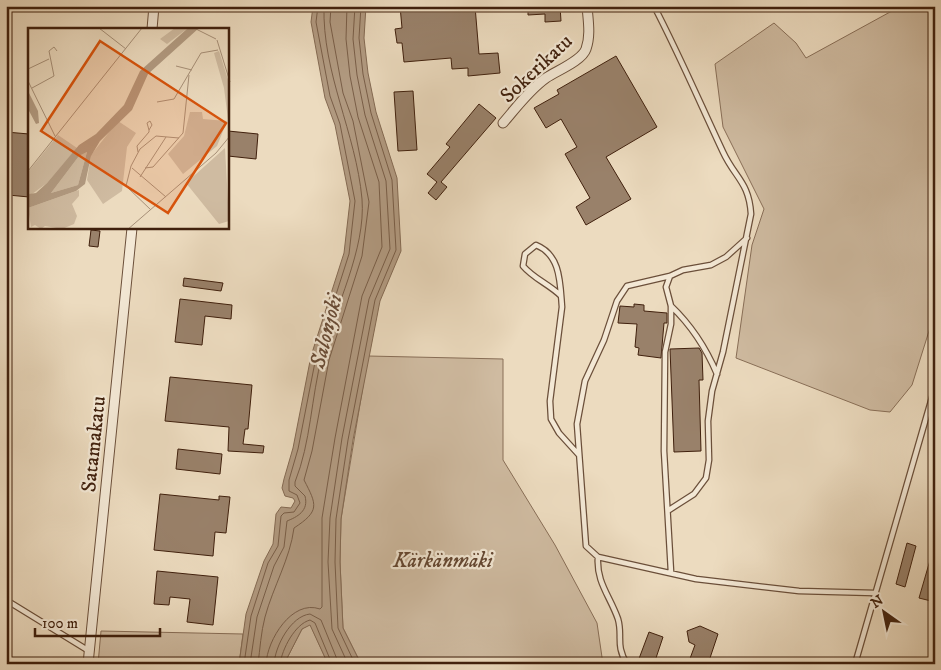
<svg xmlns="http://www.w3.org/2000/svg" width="941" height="670" font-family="'IM FELL DW Pica',serif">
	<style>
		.green { fill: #cfbba1; stroke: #886e57 }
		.water { fill: #b29b82; stroke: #846a53 }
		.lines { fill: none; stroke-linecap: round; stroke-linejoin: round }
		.shore { stroke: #795e48; stroke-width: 1 }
		.building { fill: #99816a; stroke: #40200d }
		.service-casing { stroke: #6b4f3a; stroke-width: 7 }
		.minor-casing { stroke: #6b4f3a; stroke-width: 11 }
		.service { stroke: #f3e8d5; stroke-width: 4.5 }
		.minor { stroke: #f3e8d5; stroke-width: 9 }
		.labels { text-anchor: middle; stroke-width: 4.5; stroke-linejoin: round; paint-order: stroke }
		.street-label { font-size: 21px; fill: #40200d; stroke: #f3e8d5 }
		.park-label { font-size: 21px; font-style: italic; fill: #644732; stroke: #f3e8d5 }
		.water-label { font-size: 22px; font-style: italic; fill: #684b36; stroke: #f3e8d5 }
		.inset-road { fill: none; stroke: #a79078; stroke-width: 1 }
		.view { fill: #d7530c; fill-opacity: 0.15; stroke: #d7530c; stroke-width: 2.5 }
		.inset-edge { fill: none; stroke: #40200d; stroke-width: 2.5 }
	</style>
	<rect width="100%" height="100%" fill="#ecdbbf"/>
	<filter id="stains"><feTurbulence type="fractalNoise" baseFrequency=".004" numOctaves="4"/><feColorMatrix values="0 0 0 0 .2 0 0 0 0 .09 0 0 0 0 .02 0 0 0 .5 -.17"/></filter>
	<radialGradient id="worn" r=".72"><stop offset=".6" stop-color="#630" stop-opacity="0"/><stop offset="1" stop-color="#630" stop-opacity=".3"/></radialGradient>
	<path class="green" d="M901,6H935V312L912,385L890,412L870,410L736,358L752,245L764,209L723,127L715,64L774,23L796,43L806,58Z
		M368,356L503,359V460L555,545L597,623L603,664H361L343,628L340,562L341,519Z
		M310,624L328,664H284L302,629Z
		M101,631L243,634L239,664H98Z"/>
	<path class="water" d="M313,6H366L364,38L368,73L376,112L397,178L401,251L380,301L353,440L341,519L340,562L343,628L361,664H328L310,625L302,629L284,664H239L246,614L264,561L273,544L276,514L281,507L291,508L295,501L293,498L285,496L282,488L284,479L293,448L311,356L344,253L350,201L335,125L325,98L311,22Z"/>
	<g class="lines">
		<path class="shore" d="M244,664L251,616L268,563L278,546L281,516L284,513L294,512L300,503L297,495L289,491V480L298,449L316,357L349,254L355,201L340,124L330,96L316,22L318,6
			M250,664L257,617L274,566L284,547L287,521C297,517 309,511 305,496L295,486V482C311,442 311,398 322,356C335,308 366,249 362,199C356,133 322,73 324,6
			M258,664C260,649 261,632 265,617C273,587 290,559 294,528C320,511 317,505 304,480L312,451L329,360L362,256L369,202L353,121L343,93L330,22L331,6
			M266,664C267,640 292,599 320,609L322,607V518L335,438L362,296L382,247L379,182L358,117L350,76L346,39L347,6
			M274,664C275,646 291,616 310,614L321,620L339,664
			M280,664C282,649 295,624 310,620L315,623L332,664
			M348,664L332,629L328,562L330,518L342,438L369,299L390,249L386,181L365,115L357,75L353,39L355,6
			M355,664L338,628L335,562L336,519L348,440L375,300L396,250L392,180L371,113L363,74L359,38L361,6"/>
	</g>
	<path class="building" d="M400,6H475L479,54L498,53L500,73L468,76V68L452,69L451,58L404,62L402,43H397L395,29L402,28Z
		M528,6H560L561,21L545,22V14L528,15Z
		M616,56L657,127L606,157L631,199L586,225L576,207L590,198L565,154L577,147L561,119L546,128L534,108L559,94L557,90Z
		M413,91L417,150L398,151L394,92Z
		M479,104L496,118L441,182L447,187L436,200L428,193L437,182L427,174L450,147L446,144Z
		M228,131L258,134L256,159L228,156Z
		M6,132L29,134V197L8,195L11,170H6Z
		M91,230L100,231L98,247L89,246Z
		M184,278L223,283L221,291L183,286Z
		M180,299L232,305L231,319L205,316L202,345L175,342Z
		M634,304L644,305V311L667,313V323H664L661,358L638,355L639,348L635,347L637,324L618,323L620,306L634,307Z
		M699,348L702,353L703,380H699L701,451L674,452L670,349Z
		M170,377L252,385L248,429H245L243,444L264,446L263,453L228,451L229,427L165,421Z
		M178,449L222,454L220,474L176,469Z
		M160,494L219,500V496L230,497L226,533L215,532L213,556L154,550Z
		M907,543L916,546L905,587L896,584Z
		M933,550H935V602L919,598Z
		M157,571L218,577L213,625L187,622L190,599L170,597L169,605L154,604Z
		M700,626L718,634L708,664H688L695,645L689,642L687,631Z
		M649,632L663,637L654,664H637Z"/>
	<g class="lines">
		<defs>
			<path id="service" d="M654,6C679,54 700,103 723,152C735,178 749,182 751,214L723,352L712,391L708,421L709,460L706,478L694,494L669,510
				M747,238L726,257L711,265L683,270L670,276L627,286L617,301L604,340L585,381L577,424L586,546L598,557L696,579L799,591L875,593
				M670,276L666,287L671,306V324L665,352L664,451L671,572
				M561,296C549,284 534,279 523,266L525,254L536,245C561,255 560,283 562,307L550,401L551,419L559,433L579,455
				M671,306C692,326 706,348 717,374
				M598,557C596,582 610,596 618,619C623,636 615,645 627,664
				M6,600L89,651
				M855,664L935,387"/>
			<path id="minor" d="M152,29L154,6
				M503,123C516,108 529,90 546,78C556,71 582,61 586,49C591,35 588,20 587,6
				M88,664L132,228"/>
		</defs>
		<use href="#service" class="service-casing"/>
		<use href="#minor" class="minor-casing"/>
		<use href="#service" class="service"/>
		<use href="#minor" class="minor"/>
	</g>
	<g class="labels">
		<g class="street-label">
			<text transform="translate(536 68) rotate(-43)" y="7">Sokerikatu</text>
			<text transform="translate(93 444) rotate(-84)" y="7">Satamakatu</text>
		</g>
		<g class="park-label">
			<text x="443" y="567">Kärkänmäki</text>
		</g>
		<g class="water-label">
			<text transform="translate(325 331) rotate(-76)" y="8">Salonjoki</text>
		</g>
	</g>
	<g transform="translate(28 28)">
		<rect width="201" height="201" fill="#ecdbbf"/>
		<path d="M147,0H160L139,16L132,11ZM191,23L201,55V99L196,60L186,25ZM162,84H174L175,91L199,93L189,118L155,146L140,126L156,108ZM90,93L108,105L99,119L94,163L75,176L59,152L63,127ZM30,107L49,120L19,155L0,169V144ZM197,120L201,193L191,196L158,155ZM59,124L50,157L23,165L51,128ZM51,162V168L44,176L49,188L46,196L34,201L17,198L13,201L7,197L3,199L0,180Z" fill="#cfbba1"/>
		<path d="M160,0H171L120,46L104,82L72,113L63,128L57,156L48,163L0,180L1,166L8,165L19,155L51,117L68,106L96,77L112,43ZM59,124L50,157L23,165L51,128ZM0,63L10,83L11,95L8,96L0,81Z" fill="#b29b82" fill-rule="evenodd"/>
		<path class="inset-road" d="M71,0L98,21M166,0L188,11M189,12L202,54M148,38L164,42M0,41L21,31M0,53L27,108M4,60L26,48L21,23L26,19L29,23M129,74L146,71L173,25L190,22M110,124L109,118L121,104V102L124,97L122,93L119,95L121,102M104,140L138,169M117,140L125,139L155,105L161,47M0,143L114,0M112,149L138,109M123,182L98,158L103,138L112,121L128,108L151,110M99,202L188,125L202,108"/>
		<path class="view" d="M72,13L198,95L140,185L13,103Z"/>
		<rect width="201" height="201" class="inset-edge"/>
	</g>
	<rect width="941" height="670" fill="none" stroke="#ecdbbf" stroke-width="25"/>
	<rect x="8" y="8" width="926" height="655" fill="none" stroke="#40200d" stroke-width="2.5"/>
	<rect x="12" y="12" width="916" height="645" fill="none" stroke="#40200d"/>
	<g transform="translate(884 612) rotate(327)" stroke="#f3e8d5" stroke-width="4" paint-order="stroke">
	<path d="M0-4L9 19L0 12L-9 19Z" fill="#40200d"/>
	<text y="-8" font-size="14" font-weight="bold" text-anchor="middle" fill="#40200d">N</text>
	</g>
	<path d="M35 628v8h125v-8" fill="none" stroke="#40200d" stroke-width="2.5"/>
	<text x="42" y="628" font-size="15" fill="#40200d" stroke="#f3e8d5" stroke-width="4" paint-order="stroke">100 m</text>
	<rect width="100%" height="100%" filter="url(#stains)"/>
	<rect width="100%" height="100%" fill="url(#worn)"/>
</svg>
